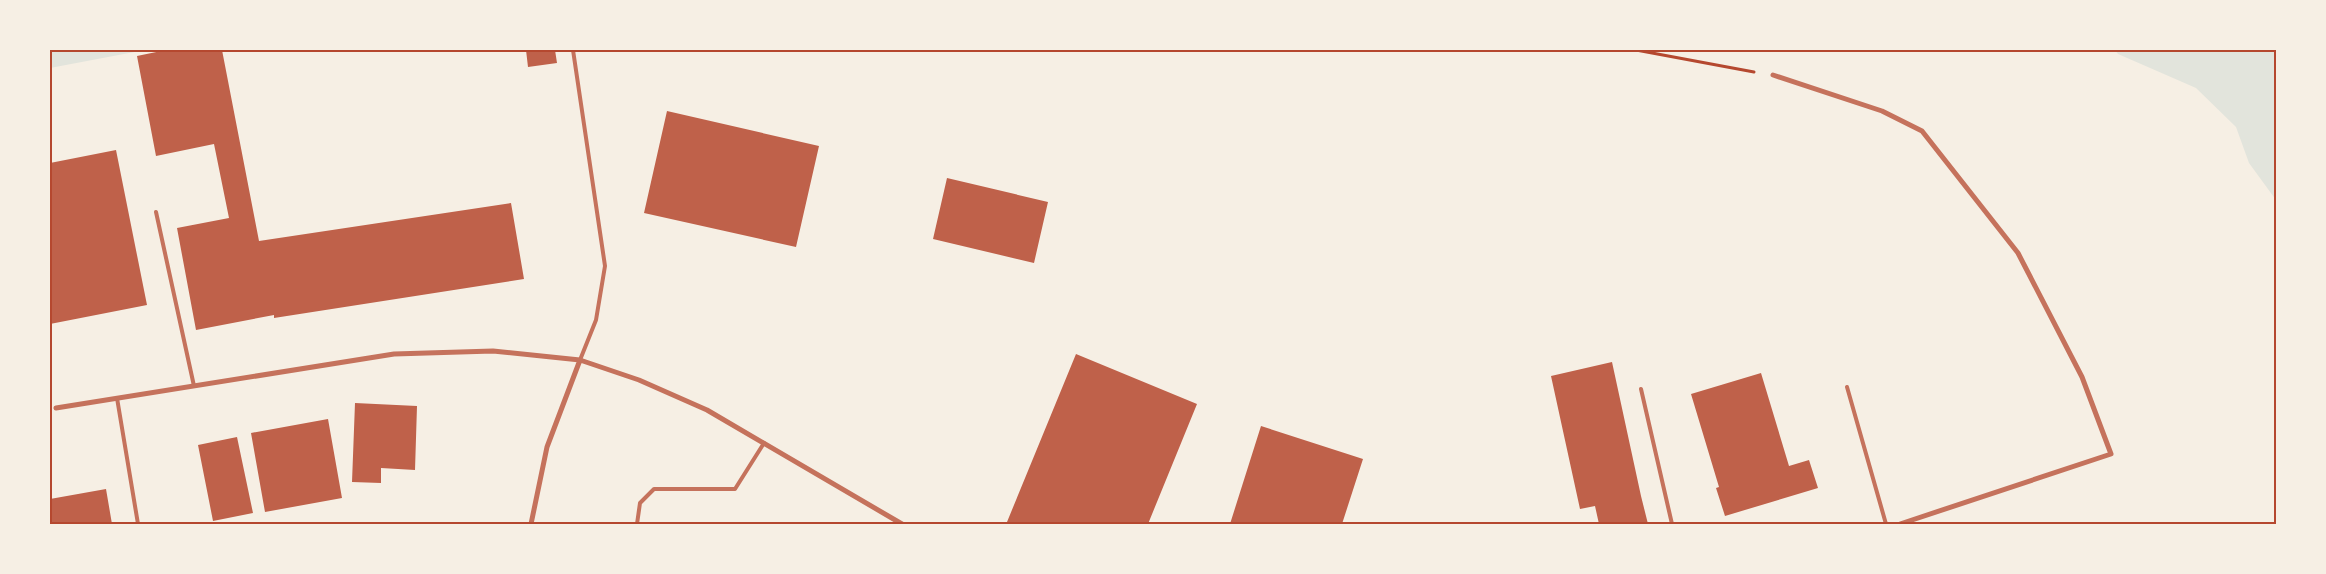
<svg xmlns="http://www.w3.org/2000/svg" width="2326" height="574" font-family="Ubuntu,sans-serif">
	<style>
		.green { fill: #e2e4dc }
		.building { fill: #bf614a }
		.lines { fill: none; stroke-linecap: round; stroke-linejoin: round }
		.path { stroke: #b5482f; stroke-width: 3 }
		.service { stroke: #c5725c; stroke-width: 4 }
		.minor { stroke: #c5725c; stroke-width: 5 }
		.neatline { fill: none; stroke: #b5482f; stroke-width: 2 }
	</style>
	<rect width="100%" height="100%" fill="#f6efe4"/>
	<path class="green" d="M50,50H145L50,68Z
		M2115,50H2276V200L2249,163L2236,127L2196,88L2118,54Z"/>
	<path class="building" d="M166,50H222L259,241L511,203L524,279L274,318V315L196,330L177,228L229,218L214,144L156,156L137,56Z
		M526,50H555L557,63L528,67Z
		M667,111L819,146L796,247L644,213Z
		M116,150L147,305L50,324V163Z
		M947,178L1048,202L1034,263L933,239Z
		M1076,354L1197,404L1148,524L1007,522Z
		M1612,362L1641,496L1648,524H1599L1595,506L1580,509L1551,376Z
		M1761,373L1789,466L1809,460L1818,488L1725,516L1716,488L1719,487L1691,394Z
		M355,403L417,406L415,470L381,468V483L352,482Z
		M328,419L342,498L265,512L251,433Z
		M1261,426L1363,459L1342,524H1230Z
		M237,437L253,513L213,521L198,445Z
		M106,489L112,524H50V499Z"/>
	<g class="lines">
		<path class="path" d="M1636,50L1754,72"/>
		<path class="service" d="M573,50L605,266L596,320L580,360
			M156,212L194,386
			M1847,387L1886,524
			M1641,389L1672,524
			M117,398L138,524
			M637,524L640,503L654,489H735L764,443"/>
		<path class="minor" d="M1773,75L1882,111L1922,131L2018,253L2082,377L2111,454L1900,524
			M56,408L394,354L493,351L580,360L639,380L707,410L902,524
			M531,524L547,447L580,360"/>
	</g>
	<rect width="2326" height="574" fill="none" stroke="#f6efe4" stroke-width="102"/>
	<rect x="51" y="51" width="2224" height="472" class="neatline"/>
</svg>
